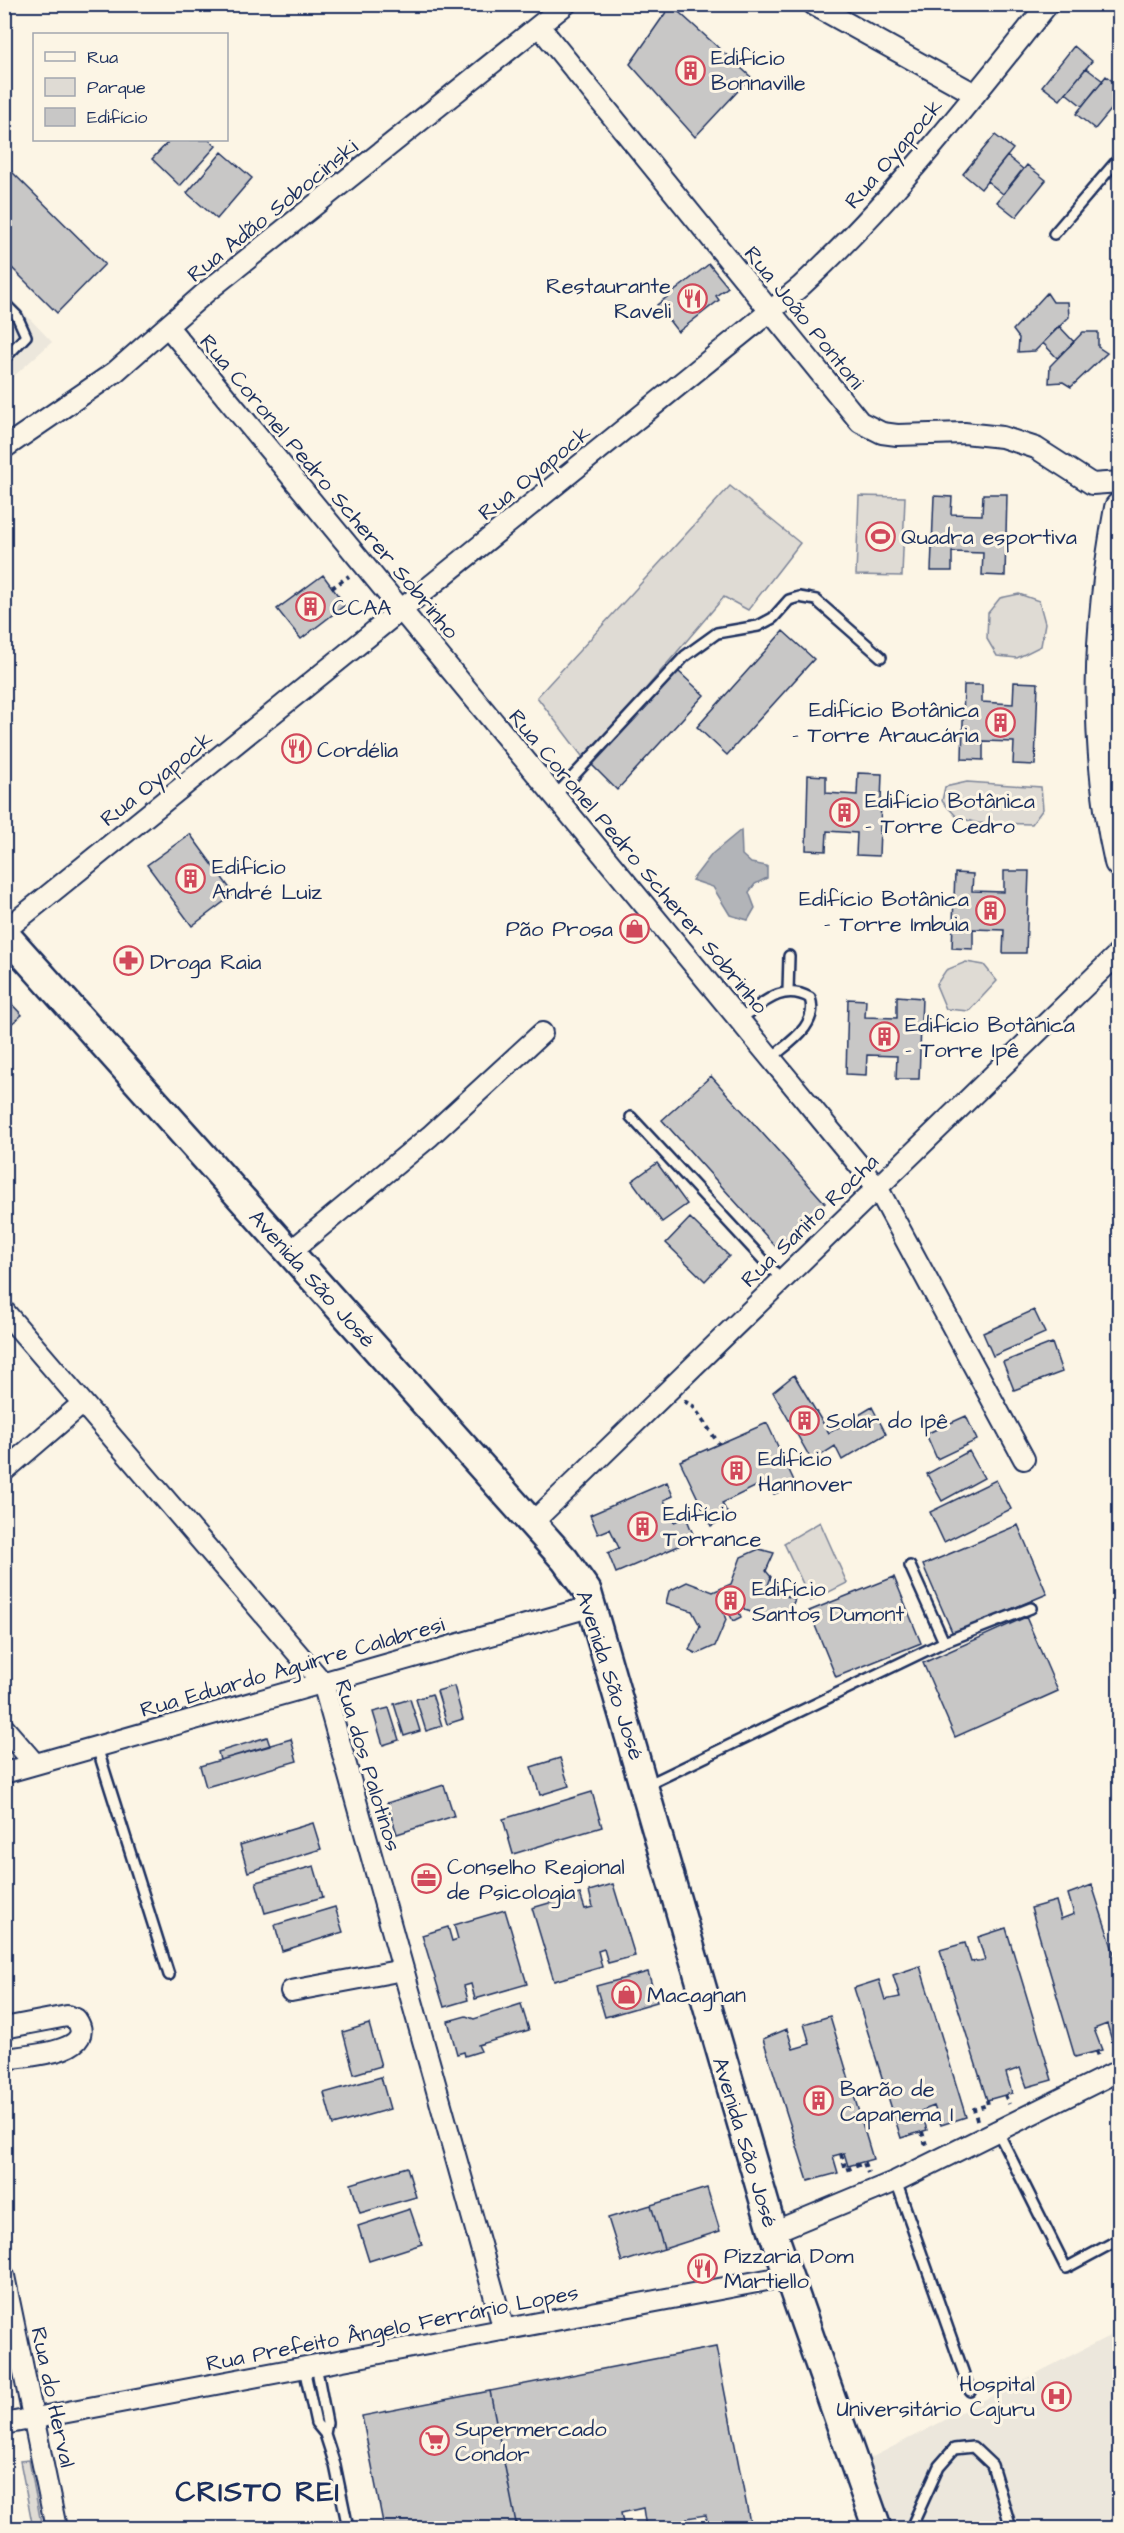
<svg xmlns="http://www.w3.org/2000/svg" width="1124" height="2533" font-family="'Architects Daughter',sans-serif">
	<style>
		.built { fill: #ece7dc }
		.green { fill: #dfdbd4; stroke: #7d8599; stroke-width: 1.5 }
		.water { fill: #b2b4b8; stroke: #767f94; stroke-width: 1.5 }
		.building { fill: #c8c7c6; stroke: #1b2f5e; stroke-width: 1.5 }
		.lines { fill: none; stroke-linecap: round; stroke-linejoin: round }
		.lane-casing { stroke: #1b2f5e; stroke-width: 14 }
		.street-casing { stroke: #1b2f5e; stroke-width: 24 }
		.secondary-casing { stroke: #1b2f5e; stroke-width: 32 }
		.primary-casing { stroke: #1b2f5e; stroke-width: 34 }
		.path { stroke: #1b2f5e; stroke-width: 4; stroke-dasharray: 4.5 4.5; stroke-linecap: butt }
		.lane { stroke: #fcf5e5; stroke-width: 9 }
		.street { stroke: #fcf5e5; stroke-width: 20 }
		.secondary { stroke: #fcf5e5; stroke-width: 27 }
		.primary { stroke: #fcf5e5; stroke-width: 30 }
		.labels { text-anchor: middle; stroke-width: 6; stroke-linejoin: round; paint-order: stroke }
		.poi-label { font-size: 22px; fill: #1b2f5e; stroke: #fcf5e5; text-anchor: start }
		.street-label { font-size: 22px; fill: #1b2f5e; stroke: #fcf5e5 }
		.district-label { font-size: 28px; font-weight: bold; letter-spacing: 1.5px; fill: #1b2f5e; stroke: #fcf5e5 }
	</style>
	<rect width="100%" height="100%" fill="#fcf5e5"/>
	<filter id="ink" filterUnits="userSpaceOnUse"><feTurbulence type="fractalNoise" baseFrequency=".0167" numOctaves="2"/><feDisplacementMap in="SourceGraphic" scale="12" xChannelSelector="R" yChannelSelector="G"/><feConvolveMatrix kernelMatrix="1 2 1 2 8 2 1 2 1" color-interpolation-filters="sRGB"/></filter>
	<g filter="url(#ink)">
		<path class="built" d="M4,292L52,342L5,384H4Z
			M1119,2331V2528H889L865,2461Z"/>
		<path class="green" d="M730,486L800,543L748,610L724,597L585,760L537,697Z
			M859,496L905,497L902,576L856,575Z
			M1019,594L1039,601L1045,623L1041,646L1017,658L997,656L987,639L988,613L1000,598Z
			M967,782L1041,787L1043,809L1032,824L977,823L957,817L942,801L945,787Z
			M966,962L984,965L997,981L969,1011L946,1009L936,985L946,970Z
			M820,1522L847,1583L811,1601L784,1543Z
			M29,2460L42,2528H33L20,2461Z"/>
		<path class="water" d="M741,830L742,855L751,863L767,866V878L755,884L749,892L755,908L748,920L730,915L713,887L692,880L712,854Z"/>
		<path class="building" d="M671,5L751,77L695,137L630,64Z
			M1074,46L1092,61L1060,100L1042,86Z
			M1086,68L1103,81L1082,106L1066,93Z
			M1106,76L1120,87V99L1095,129L1076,114Z
			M995,135L1013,149L981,189L963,174Z
			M170,140H209L216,146L180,186L152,159Z
			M222,152L252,178L217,219L187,193Z
			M1007,156L1023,169L1003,194L987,181Z
			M4,164L105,264L57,313L4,260Z
			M1027,165L1046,180L1016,217L997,202Z
			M709,264L728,287L716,296L719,300L678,332L657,305Z
			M1047,293L1053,302H1068L1069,317L1035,351L1018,352L1019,338L1013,330Z
			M1059,326L1074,342L1057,358L1043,343Z
			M1083,332H1098V347L1107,353L1071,387L1063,382L1049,383L1050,366Z
			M983,494H1007L1005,576L982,575L983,553L952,552V571H931L934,496L952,497L951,514L982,515Z
			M323,575L345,605L301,639L277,609Z
			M783,631L814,659L727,755L697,727Z
			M678,671L704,695L617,790L591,764Z
			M1014,682L1038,683L1035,765L1013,764L1014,742L983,741V760L962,759L964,685H982V702L1013,704Z
			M858,773L882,774L879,856L856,855L857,833L827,831L826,851L806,850L808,775L826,776V793L857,795Z
			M190,834L234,894L192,926L147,865Z
			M1004,871H1029L1026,953H1003L1004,930L973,929V949L952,948L955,873L973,874L972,891L1004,892Z
			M4,996L22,1015L4,1030Z
			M897,996L922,998L919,1079H896L897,1056L867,1055L866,1075L846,1074L848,999L866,1000L865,1017L897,1018Z
			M711,1076L825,1203L776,1247L662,1120Z
			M657,1163L687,1204L662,1222L632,1181Z
			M690,1218L729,1256L705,1281L666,1243Z
			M1034,1310L1045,1333L993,1356L983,1333Z
			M1052,1343L1062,1372L1014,1390L1003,1362Z
			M794,1375L829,1433L872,1407L886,1434L842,1460L835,1446L812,1461L773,1392Z
			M966,1416L977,1440L937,1459L926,1434Z
			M767,1423L796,1485L774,1494L767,1481L722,1503L729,1516L711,1526L680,1461Z
			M969,1451L984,1478L942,1501L927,1474Z
			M996,1480L1011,1509L944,1542L930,1512Z
			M667,1482L673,1496L664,1500L674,1522L686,1517L695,1539L616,1573L608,1553L619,1548L610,1529L598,1534L590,1515Z
			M1018,1525L1047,1594L953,1634L923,1565Z
			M759,1549L774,1553L766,1571L771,1577L767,1588L770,1594L775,1592L795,1599L790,1611L772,1619L745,1610L741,1604L736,1606L741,1617L733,1621L727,1609L723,1611L726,1620L715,1646L697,1654L689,1650L700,1626L692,1611L666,1603L669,1591L687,1582L713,1592L731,1584L741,1557Z
			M894,1577L921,1643L836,1677L809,1611Z
			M1026,1617L1058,1691L955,1737L923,1663Z
			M454,1686L463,1719L447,1724L437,1691Z
			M432,1694L442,1726L426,1731L416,1699Z
			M410,1699L420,1731L404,1736L394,1704Z
			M389,1708L399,1740L383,1745L373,1712Z
			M1115,1725H1120V1747H1118Z
			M267,1737L270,1746L220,1760L218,1752Z
			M291,1739L297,1761L206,1787L200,1766Z
			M560,1758L569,1786L540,1795L531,1767Z
			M444,1785L454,1816L397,1834L387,1803Z
			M592,1792L602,1827L513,1854L503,1819Z
			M313,1823L321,1849L248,1872L240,1845Z
			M314,1866L323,1897L265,1913L256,1882Z
			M613,1884L635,1956L608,1963L604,1949L598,1951L602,1967L554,1981L532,1908L580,1894L585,1909L593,1907L589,1891Z
			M1092,1885L1120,1972V2042L1113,2044L1107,2024L1094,2029L1102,2050L1075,2057L1031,1908L1056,1901L1061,1919L1074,1914L1068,1894Z
			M335,1907L343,1932L282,1951L275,1925Z
			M505,1910L527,1984L475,1999L471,1984L464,1986L468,2000L444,2007L422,1935L448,1927L452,1941L458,1939L454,1925Z
			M1006,1928L1052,2080L1027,2087L1020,2068L1006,2073L1012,2093L987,2100L940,1950L965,1943L971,1962L985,1960L978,1937Z
			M920,1966L966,2117L941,2125L934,2106L921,2111L927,2130L901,2138L854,1988L879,1980L885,2000L900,1997L893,1975Z
			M648,1972L657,2002L605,2017L596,1986Z
			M521,2004L529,2030L478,2045L481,2051L465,2056L464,2052L457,2054L448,2021L466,2016L474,2019Z
			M830,2016L873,2159L848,2166L844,2153L833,2156L838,2173L808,2181L763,2039L787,2029L793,2049L810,2044L804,2024Z
			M369,2024L381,2066L354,2074L343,2032Z
			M381,2077L390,2109L333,2125L324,2093Z
			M407,2167L416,2197L360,2213L351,2184Z
			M707,2188L720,2231L664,2249L651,2205Z
			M651,2205L664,2249L622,2262L608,2218Z
			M410,2209L422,2244L369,2261L358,2226Z
			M716,2347L751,2528H708L705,2515L687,2518L689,2528H646L643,2508L621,2513L624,2528H517L490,2391Z
			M490,2391L517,2528H384L362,2416Z"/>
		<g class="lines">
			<defs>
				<path id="lane" d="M1054,234L1120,157
					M4,303L17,316L26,336L4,359
					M555,796L685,656L717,633L758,626L773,618L789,600L799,597L816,600L881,657
					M788,991L789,956
					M739,1020C762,1004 782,982 810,998C819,1025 790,1042 771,1058
					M631,1117L782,1280
					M910,1566L944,1642
					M97,1747L169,1975
					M647,1785L944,1642L1031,1608
					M997,2130L1066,2268L1120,2239
					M896,2181L970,2391
					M316,2365L327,2423L325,2434
					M304,2368L316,2423L325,2434L335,2465L348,2528
					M911,2528L939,2466L954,2449L973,2447L992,2465L1011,2528"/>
				<path id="street" d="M814,5L975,94
					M539,26L860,422L882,433L897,435L964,433L1002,437L1036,448L1092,484L1120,482
					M168,327L877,1187L1024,1459
					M4,448L115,372L205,293L566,4
					M4,931L800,287C892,202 969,102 1048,4
					M290,1252L430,1136L542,1033
					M4,1311L323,1683L504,2330
					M4,1471L83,1403
					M532,1523L1120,952
					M4,1728L35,1764
					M4,1773L593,1606
					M291,1991L403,1970
					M4,2028L67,2016L76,2019C100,2053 25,2056 4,2059
					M773,2232L896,2181L1120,2070
					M4,2276L56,2528
					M4,2424L788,2276"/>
				<path id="secondary" d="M4,933L565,1560L587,1591L773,2232L877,2528"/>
				<path id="primary" d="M1120,508C1098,628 1093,743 1120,862"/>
			</defs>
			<use href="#lane" class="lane-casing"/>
			<use href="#street" class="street-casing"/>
			<use href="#secondary" class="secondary-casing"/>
			<use href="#primary" class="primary-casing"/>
			<path class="path" d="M332,588L349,576
				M684,1401L693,1406L719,1444
				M1096,2051L1099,2059
				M1005,2095L1009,2104
				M977,2120L974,2109L988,2105L987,2100
				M922,2132L926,2145
				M841,2154L846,2170L864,2163L868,2173"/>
			<use href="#lane" class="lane"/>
			<use href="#street" class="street"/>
			<use href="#secondary" class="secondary"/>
			<use href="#primary" class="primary"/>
		</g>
	</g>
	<defs>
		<symbol id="building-ring" viewBox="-11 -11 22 22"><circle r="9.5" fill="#fcf5e5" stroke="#d1495b" stroke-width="1.5"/><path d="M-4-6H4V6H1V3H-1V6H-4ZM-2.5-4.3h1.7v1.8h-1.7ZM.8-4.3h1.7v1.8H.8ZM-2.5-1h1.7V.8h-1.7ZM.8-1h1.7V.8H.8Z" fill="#d1495b"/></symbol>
		<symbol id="restaurant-ring" viewBox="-11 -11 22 22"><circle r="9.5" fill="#fcf5e5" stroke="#d1495b" stroke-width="1.5"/><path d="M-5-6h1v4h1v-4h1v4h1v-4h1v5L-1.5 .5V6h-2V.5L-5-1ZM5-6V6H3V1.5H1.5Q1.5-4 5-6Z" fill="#d1495b"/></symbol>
		<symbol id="stadium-ring" viewBox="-11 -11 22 22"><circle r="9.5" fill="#fcf5e5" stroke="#d1495b" stroke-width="1.5"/><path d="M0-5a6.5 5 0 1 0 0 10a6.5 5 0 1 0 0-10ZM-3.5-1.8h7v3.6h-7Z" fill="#d1495b"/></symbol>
		<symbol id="shop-ring" viewBox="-11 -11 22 22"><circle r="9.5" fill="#fcf5e5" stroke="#d1495b" stroke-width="1.5"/><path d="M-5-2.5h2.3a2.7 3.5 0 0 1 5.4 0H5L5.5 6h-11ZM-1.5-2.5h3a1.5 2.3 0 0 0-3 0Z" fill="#d1495b"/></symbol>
		<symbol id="pharmacy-ring" viewBox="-11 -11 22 22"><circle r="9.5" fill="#fcf5e5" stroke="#d1495b" stroke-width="1.5"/><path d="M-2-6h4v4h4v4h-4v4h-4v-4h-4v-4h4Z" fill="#d1495b"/></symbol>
		<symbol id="office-ring" viewBox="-11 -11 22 22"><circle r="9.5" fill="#fcf5e5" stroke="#d1495b" stroke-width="1.5"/><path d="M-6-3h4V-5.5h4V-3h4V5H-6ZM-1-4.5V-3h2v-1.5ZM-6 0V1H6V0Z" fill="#d1495b"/></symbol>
		<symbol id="hospital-ring" viewBox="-11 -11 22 22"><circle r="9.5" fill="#fcf5e5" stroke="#d1495b" stroke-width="1.5"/><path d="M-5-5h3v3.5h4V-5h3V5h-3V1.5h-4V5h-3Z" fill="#d1495b"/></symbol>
		<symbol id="supermarket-ring" viewBox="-11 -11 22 22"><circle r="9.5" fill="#fcf5e5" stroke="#d1495b" stroke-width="1.5"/><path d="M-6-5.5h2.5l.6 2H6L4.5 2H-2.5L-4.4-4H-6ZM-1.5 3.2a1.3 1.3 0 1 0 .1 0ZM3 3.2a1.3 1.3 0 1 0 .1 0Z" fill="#d1495b"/></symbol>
	</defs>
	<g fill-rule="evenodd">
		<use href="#building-ring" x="674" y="54" width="33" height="33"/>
		<use href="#restaurant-ring" x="676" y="282" width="33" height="33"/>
		<use href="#stadium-ring" x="864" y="520" width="33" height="33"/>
		<use href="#building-ring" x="294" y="590" width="33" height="33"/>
		<use href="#building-ring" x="984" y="706" width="33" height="33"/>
		<use href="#restaurant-ring" x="280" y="732" width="33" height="33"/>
		<use href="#building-ring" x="828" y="796" width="33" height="33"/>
		<use href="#building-ring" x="174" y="862" width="33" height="33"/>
		<use href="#building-ring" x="974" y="894" width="33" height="33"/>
		<use href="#shop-ring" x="618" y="912" width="33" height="33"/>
		<use href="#pharmacy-ring" x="112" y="944" width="33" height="33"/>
		<use href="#building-ring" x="868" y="1020" width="33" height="33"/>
		<use href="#building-ring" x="788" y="1404" width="33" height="33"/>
		<use href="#building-ring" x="720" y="1454" width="33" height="33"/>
		<use href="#building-ring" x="626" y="1510" width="33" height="33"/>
		<use href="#building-ring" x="714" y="1584" width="33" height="33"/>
		<use href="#office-ring" x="410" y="1862" width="33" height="33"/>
		<use href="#shop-ring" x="610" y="1978" width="33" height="33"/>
		<use href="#building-ring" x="802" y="2084" width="33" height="33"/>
		<use href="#restaurant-ring" x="686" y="2252" width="33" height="33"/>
		<use href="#hospital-ring" x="1040" y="2380" width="33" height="33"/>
		<use href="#supermarket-ring" x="418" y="2424" width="33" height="33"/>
	</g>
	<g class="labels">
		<g class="poi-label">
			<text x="711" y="65">Edifício<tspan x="711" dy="25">Bonnaville</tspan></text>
			<text x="671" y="293" text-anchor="end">Restaurante<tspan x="671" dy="25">Raveli</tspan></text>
			<text x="901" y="544">Quadra esportiva</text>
			<text x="332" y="615">CCAA</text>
			<text x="979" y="717" text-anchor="end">Edifício Botânica<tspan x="979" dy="25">- Torre Araucária</tspan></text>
			<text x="317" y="757">Cordélia</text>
			<text x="865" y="808">Edifício Botânica<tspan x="865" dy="25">- Torre Cedro</tspan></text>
			<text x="212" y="874">Edifício<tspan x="212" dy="25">André Luiz</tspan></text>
			<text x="969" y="906" text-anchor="end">Edifício Botânica<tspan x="969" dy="25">- Torre Imbuia</tspan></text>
			<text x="613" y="936" text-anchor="end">Pão Prosa</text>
			<text x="150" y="969">Droga Raia</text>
			<text x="905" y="1032">Edifício Botânica<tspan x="905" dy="25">- Torre Ipê</tspan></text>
			<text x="826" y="1428">Solar do Ipê</text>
			<text x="758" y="1466">Edifício<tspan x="758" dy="25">Hannover</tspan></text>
			<text x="663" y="1521">Edifício<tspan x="663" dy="25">Torrance</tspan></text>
			<text x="752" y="1596">Edifício<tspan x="752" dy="25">Santos Dumont</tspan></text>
			<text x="447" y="1874">Conselho Regional<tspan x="447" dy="25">de Psicologia</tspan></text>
			<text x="647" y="2002">Macagnan</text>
			<text x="840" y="2096">Barão de<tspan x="840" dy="25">Capanema I</tspan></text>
			<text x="724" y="2263">Pizzaria Dom<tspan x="724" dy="25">Martiello</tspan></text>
			<text x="1035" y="2391" text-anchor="end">Hospital<tspan x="1035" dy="25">Universitário Cajuru</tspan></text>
			<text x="455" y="2436">Supermercado<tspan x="455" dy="25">Condor</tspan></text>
		</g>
		<g class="street-label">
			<text transform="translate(893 153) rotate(-49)" y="8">Rua Oyapock</text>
			<text transform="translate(272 210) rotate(-39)" y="8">Rua Adão Sobocinski</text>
			<text transform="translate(805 317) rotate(51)" y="8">Rua João Pontoni</text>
			<text transform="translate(534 472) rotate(-39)" y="8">Rua Oyapock</text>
			<text transform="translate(330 486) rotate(50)" y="8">Rua Coronel Pedro Scherer Sobrinho</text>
			<text transform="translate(156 778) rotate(-39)" y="8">Rua Oyapock</text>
			<text transform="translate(639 861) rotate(50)" y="8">Rua Coronel Pedro Scherer Sobrinho</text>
			<text transform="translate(809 1220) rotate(-44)" y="8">Rua Sanito Rocha</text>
			<text transform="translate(313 1278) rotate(48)" y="8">Avenida São José</text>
			<text transform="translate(292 1666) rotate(-16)" y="8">Rua Eduardo Aguirre Calabresi</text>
			<text transform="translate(611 1675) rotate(72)" y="8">Avenida São José</text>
			<text transform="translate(369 1765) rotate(73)" y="8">Rua dos Palotinos</text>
			<text transform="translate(746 2142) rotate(73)" y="8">Avenida São José</text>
			<text transform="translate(392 2327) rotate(-11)" y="8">Rua Prefeito Ângelo Ferrário Lopes</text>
			<text transform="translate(54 2397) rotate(78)" y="8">Rua do Herval</text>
		</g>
		<g class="district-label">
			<text x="258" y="2501">CRISTO REI</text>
		</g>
	</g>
	<rect width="1124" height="2533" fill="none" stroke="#fcf5e5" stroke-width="24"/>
	<rect x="12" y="12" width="1100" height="2509" fill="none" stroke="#1b2f5e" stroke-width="2" filter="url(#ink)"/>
	<rect x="33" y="33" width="195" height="108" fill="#fcf5e5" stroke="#a2a6af" stroke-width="1.5"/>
	<rect x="45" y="52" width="30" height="9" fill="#fcf5e5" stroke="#a2a6af" stroke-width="1.5"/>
	<text x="87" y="63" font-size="18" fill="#1b2f5e">Rua</text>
	<rect x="45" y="78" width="30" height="18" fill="#dfdbd4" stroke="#a2a6af" stroke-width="1.5"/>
	<text x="87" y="93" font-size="18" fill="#1b2f5e">Parque</text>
	<rect x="45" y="108" width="30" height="18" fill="#c8c7c6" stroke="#a2a6af" stroke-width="1.5"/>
	<text x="87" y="123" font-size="18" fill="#1b2f5e">Edifício</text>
</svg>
